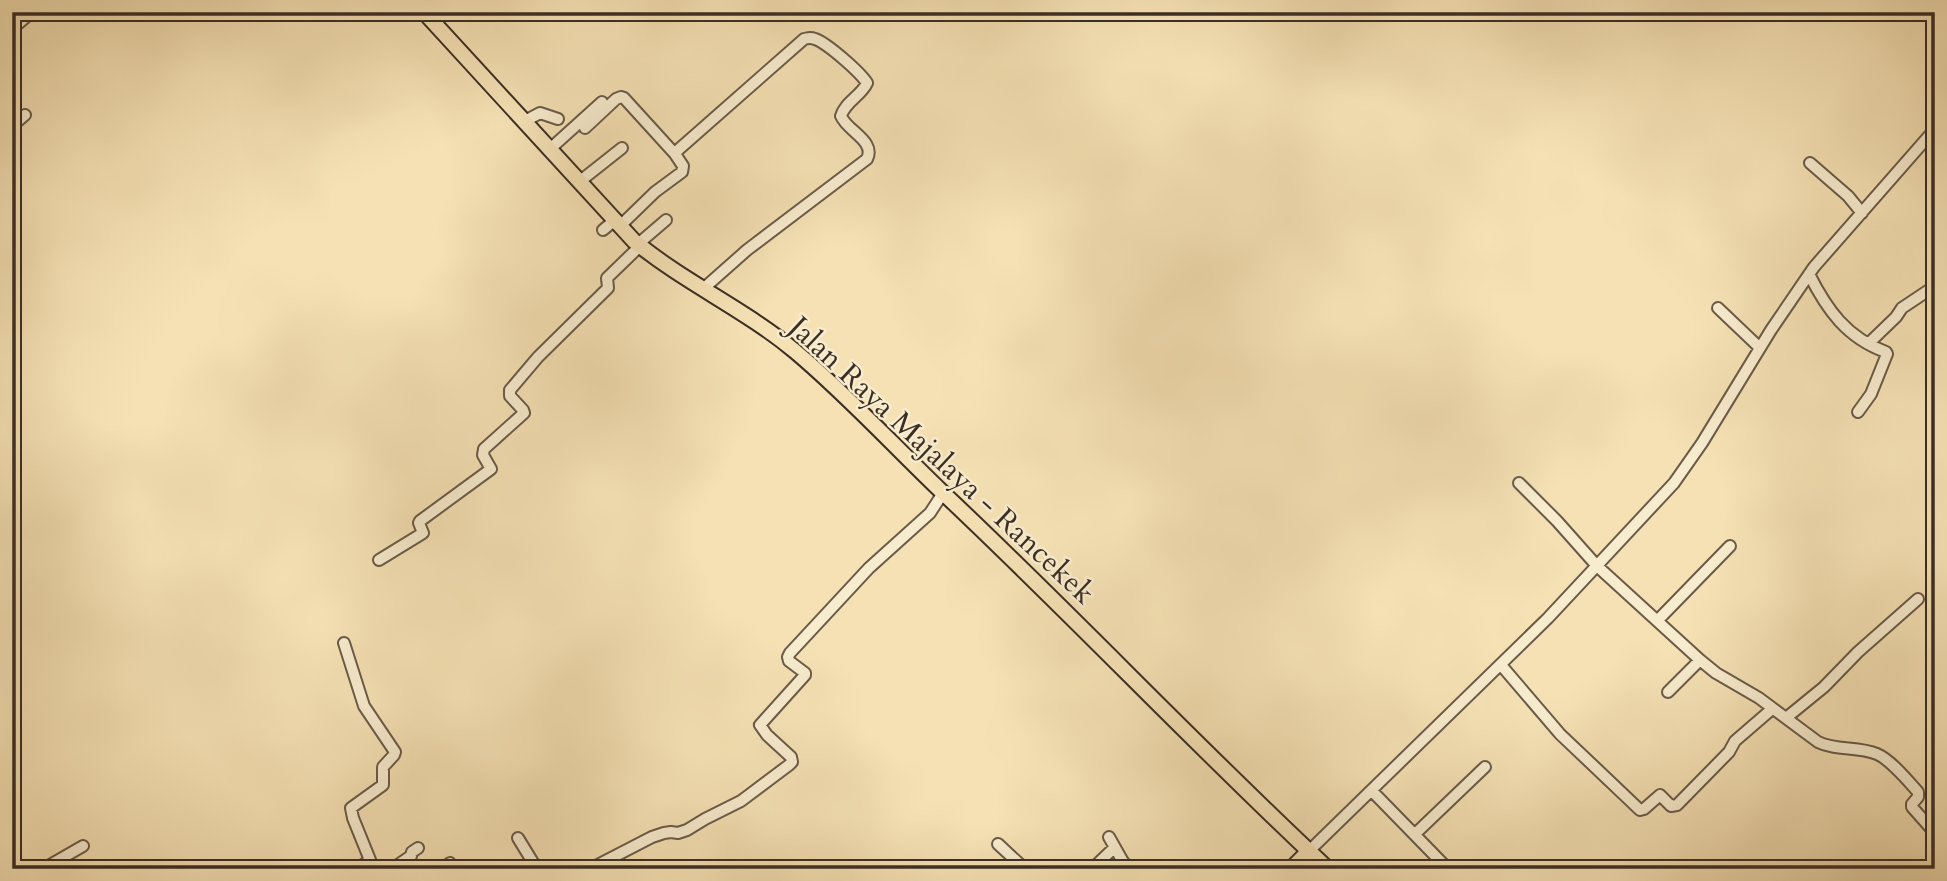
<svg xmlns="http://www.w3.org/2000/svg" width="1947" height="881" font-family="Cardo,serif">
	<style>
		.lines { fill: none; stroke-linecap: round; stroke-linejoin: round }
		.minor-casing { stroke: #6a5b48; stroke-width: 14 }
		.major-casing { stroke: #3b2e24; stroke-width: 18 }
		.minor { stroke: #f8ecce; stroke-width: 10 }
		.major { stroke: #f5e1b4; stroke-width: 14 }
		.labels { text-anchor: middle; stroke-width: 5; stroke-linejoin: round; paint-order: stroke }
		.street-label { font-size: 30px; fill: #3b2e24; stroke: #f8ecce }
	</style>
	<rect width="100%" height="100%" fill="#f5e1b4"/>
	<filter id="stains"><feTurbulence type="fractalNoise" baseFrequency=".00286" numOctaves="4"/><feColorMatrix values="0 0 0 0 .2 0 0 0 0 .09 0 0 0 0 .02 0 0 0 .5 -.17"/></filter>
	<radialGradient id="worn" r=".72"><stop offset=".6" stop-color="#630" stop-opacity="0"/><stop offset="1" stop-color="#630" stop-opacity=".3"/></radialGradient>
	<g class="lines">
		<defs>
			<path id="minor" d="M12,29L32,12
				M525,121L540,113L558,119
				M12,126L25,115
				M585,128L616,99L621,97L624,98L675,154
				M550,149L602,102
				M1810,163L1848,196L1862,213
				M579,182L622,148
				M620,226L655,192L682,172L683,166L675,154L678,150L804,39C809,38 810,37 815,39C827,43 860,72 867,83C861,96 845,102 841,116C847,131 876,141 867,159L747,250L703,289
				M603,230L615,220
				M638,244L666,220
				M1809,274C1827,310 1847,338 1886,352L1887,354L1871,394L1858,412
				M1718,308L1760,348
				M1868,344L1896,317L1902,308L1935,286
				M1519,483L1557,521L1597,566L1700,660L1716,673L1759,698L1818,742C1836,751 1858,746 1877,754C1891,760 1908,781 1918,792V797L1912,804V807L1935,833
				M379,560L423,533L419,523L420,521L491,469L483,455L484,449L524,413L523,410L510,396V390L538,357L608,288L607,278L640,246
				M1657,621L1730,546
				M344,643L364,706L395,752L394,755L383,767V785L351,808L353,818L370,860L357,869
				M1501,665L1560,734L1640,810L1644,809L1660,795L1671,806L1677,805L1729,752L1735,741L1772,709
				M1668,692L1700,660
				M1786,718L1824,687L1858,652L1918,599
				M1372,791L1448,869
				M1415,834L1485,767
				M1109,837L1122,860L1129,869
				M518,838L537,869
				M998,844L1025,869
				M1309,851L1548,618L1674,483L1702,443L1771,330L1814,267L1935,129
				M12,864L16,869
				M43,869L83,846
				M392,869L411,856L412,852L418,848
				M446,869L445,867L450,863
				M590,869L652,837L664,833L671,832L678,833L687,830L705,819L741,801L789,765L792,762L791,757L767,735L760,725L805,675V673L789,661L788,657L790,653L869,568L930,513L943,493
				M1092,869L1114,848
				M1721,869L1723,867"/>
			<path id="major" d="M424,12L634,241C685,283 746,310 796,352C847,395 893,445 941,491C1073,615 1196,746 1328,869
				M1291,869L1309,851"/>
		</defs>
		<use href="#minor" class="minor-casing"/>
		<use href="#major" class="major-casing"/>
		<use href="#minor" class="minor"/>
		<use href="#major" class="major"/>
	</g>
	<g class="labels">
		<g class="street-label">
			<text transform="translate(942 460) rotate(43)" y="10">Jalan Raya Majalaya - Rancekek</text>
		</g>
	</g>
	<rect width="1947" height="881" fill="none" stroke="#f5e1b4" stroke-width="42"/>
	<rect x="14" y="14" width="1919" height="853" fill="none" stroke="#3b2e24" stroke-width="3.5"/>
	<rect x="21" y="21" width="1905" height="839" fill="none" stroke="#3b2e24" stroke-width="2"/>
	<rect width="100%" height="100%" filter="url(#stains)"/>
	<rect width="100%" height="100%" fill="url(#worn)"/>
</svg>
